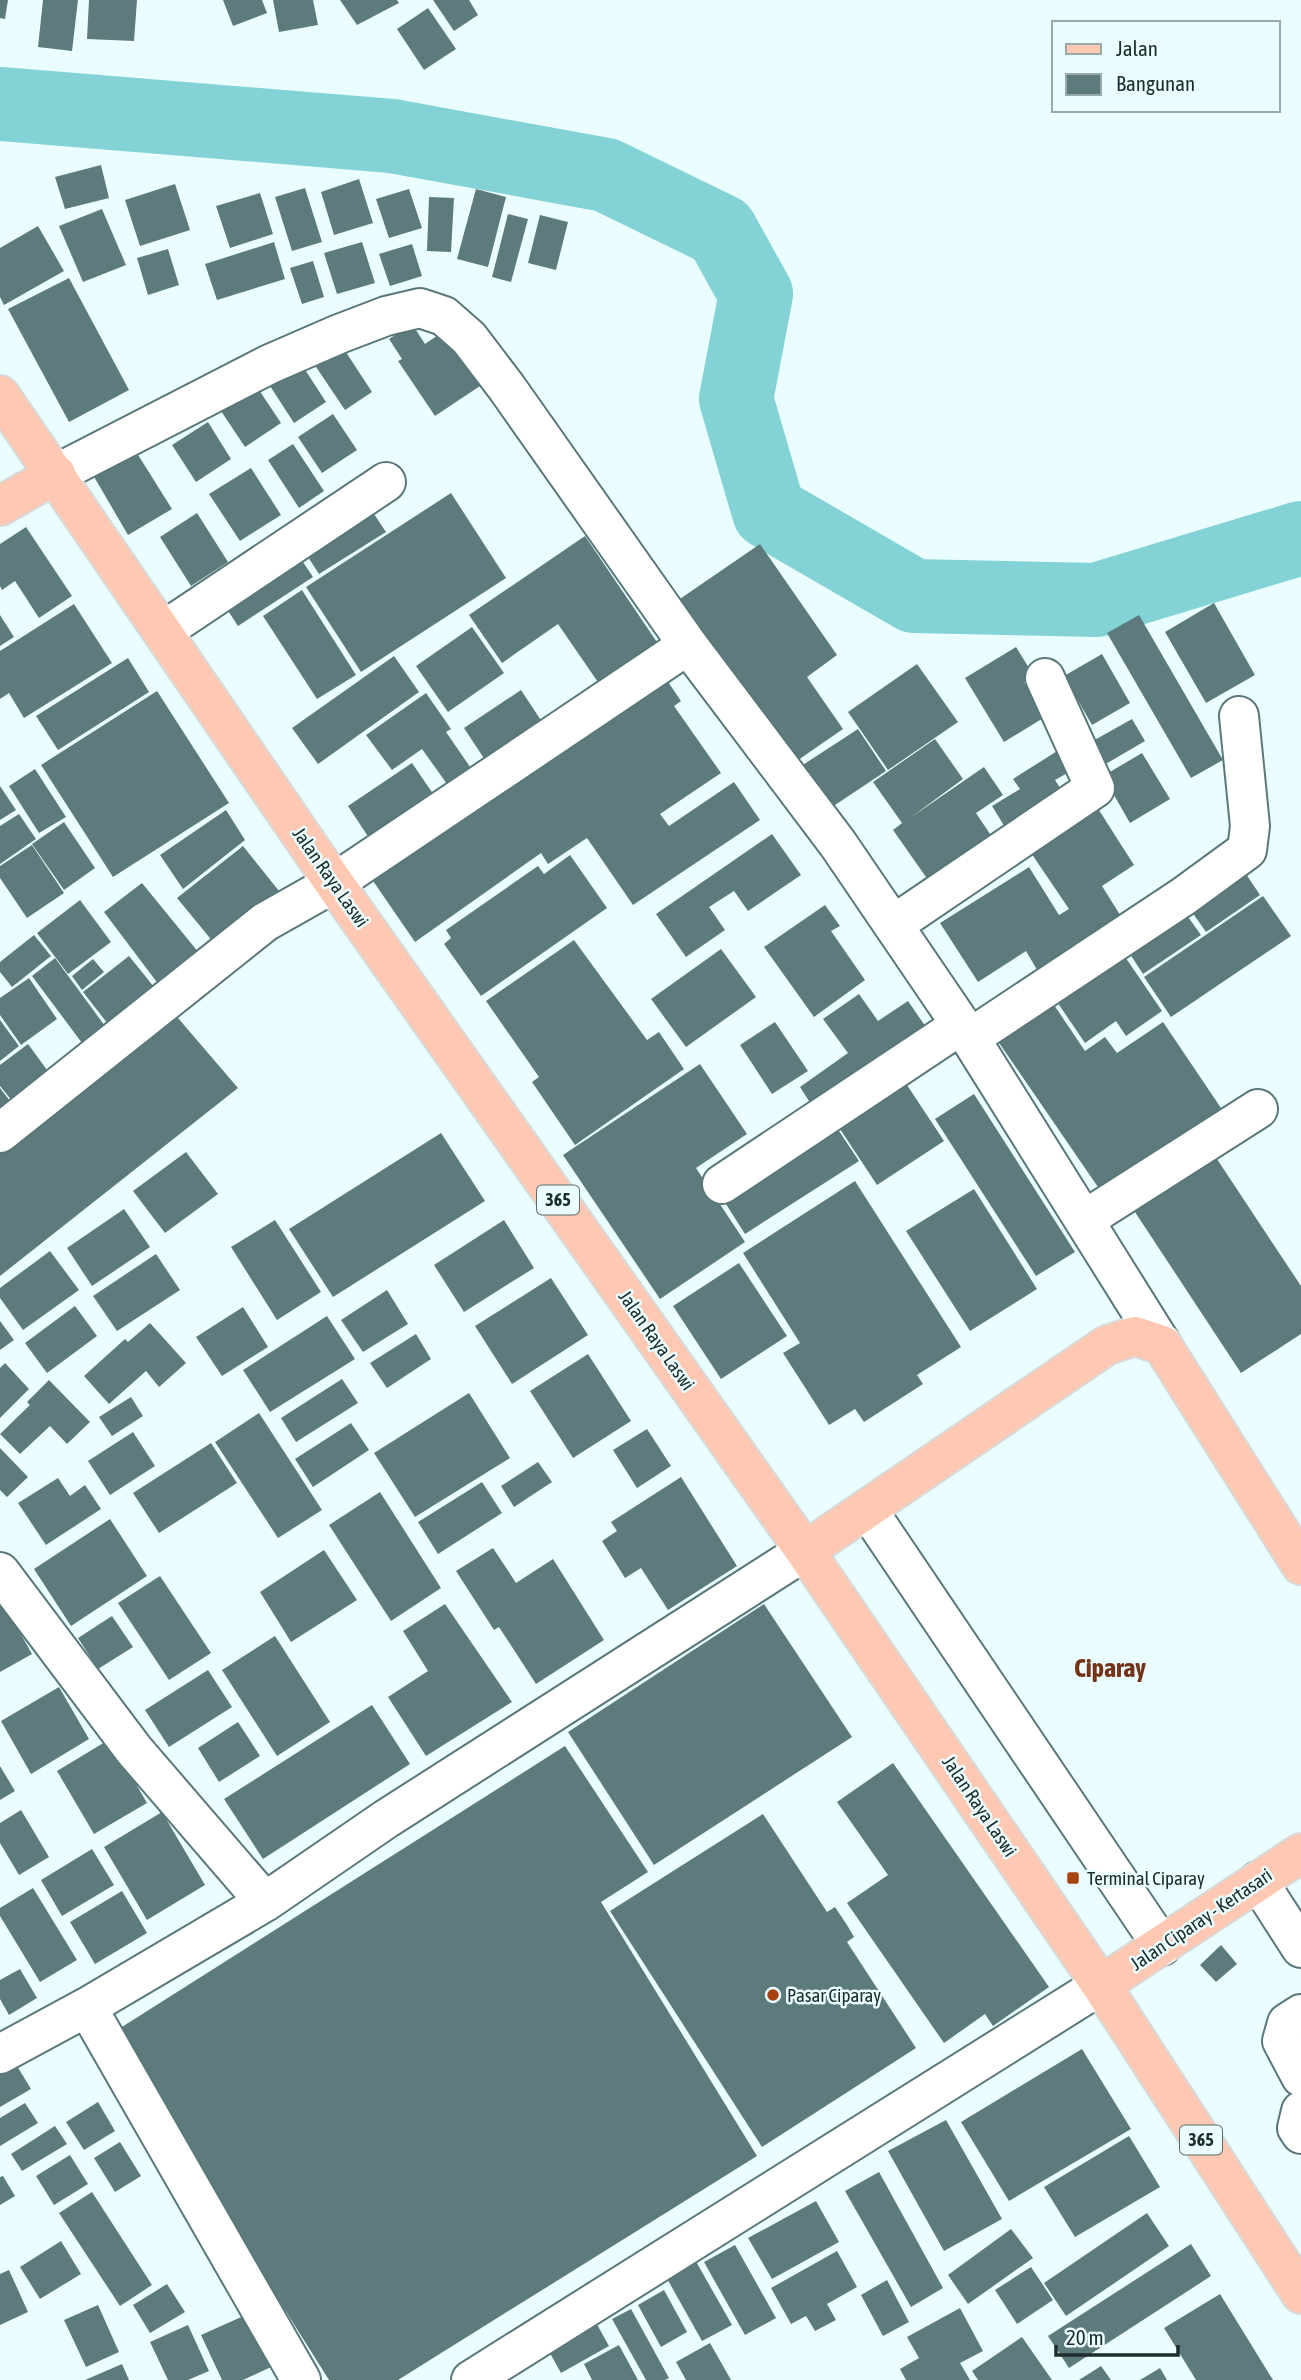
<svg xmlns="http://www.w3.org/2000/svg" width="1301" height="2380" font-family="'Asap Condensed',sans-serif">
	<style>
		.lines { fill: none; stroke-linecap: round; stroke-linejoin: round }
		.river { stroke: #83d2d6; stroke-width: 74 }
		.building { fill: #5d7b7c }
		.minor-casing { stroke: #5a7779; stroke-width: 42 }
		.major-casing { stroke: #d7d9d9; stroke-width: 42 }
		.minor { stroke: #fff; stroke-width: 38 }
		.major { stroke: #fec8b2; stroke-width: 38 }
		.poi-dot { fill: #a6430f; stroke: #eafeff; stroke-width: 2.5 }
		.labels { text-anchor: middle; stroke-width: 5; stroke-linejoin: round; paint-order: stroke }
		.shield { fill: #eafeff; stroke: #5d6c6c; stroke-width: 2 }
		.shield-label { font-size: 18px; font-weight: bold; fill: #202d2d }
		.street-label { font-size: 19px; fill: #202d2d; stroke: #eafeff }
		.poi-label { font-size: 19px; fill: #202d2d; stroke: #eafeff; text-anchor: start }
		.district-label { font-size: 26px; font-weight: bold; fill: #743317; stroke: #eafeff }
	</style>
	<rect width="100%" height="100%" fill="#eafeff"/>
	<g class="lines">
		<path class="river" d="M0,104L392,136L606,175L721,231L756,294L736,399L769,512L914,596L1096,600L1301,538"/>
	</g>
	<path class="building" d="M0,0H8L5,19L0,18Z
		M43,0H78L72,51L38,47Z
		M89,0H137L134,41L87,39Z
		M223,0H262L267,13L233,26Z
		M273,0H313L318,25L279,32Z
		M340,0H397L399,3L357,25Z
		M433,0H469L478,15L454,31Z
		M428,8L456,49L424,70L397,29Z
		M101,165L109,198L65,209L55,177Z
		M359,179L373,223L334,235L321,192Z
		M175,184L190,230L140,246L125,200Z
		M305,188L322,242L292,251L275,197Z
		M409,189L422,228L389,238L376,199Z
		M476,189L506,197L488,267L457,259Z
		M260,193L273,234L230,248L216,206Z
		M429,197L454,198L451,252L427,251Z
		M102,209L126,265L83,282L59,226Z
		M508,214L528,219L511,282L492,277Z
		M540,215L568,222L556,270L528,263Z
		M38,226L64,271L4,305L0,297V248Z
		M274,242L285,279L217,300L205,264Z
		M362,242L375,283L337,294L324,253Z
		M412,244L422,276L390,286L379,254Z
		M168,249L179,285L148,295L137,258Z
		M313,261L324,297L302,304L290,268Z
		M69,278L129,390L69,422L8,309Z
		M412,324L425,344L447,329L483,384L435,416L398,361L402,359L389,339Z
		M338,340L372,392L345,410L310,358Z
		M302,365L326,402L294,423L270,386Z
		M257,387L281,423L245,447L221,411Z
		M333,414L357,450L322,473L298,437Z
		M208,422L231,459L196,482L172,445Z
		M293,444L324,491L299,508L268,460Z
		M135,450L172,509L128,535L93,475Z
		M251,468L281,515L240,541L209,494Z
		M451,493L506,578L361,672L306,587Z
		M366,502L386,532L319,574L299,543Z
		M197,513L228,562L191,586L160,537Z
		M26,527L72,596L39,618L15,581L2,590L0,586V544Z
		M585,536L661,648L602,688L558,624L502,663L469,615Z
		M760,544L837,655L807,677L843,729L788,767L674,603Z
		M295,550L313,577L238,626L221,600Z
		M302,590L356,675L317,699L263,616Z
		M1214,603L1255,675L1206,703L1165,632Z
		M74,604L112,663L24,718L9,693L0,699V651Z
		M0,615L14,637L0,646Z
		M1139,615L1223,760L1191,778L1107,633Z
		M472,627L504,673L448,712L416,666Z
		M1016,647L1034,676L1024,682L1045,717L1004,742L965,678Z
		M1102,654L1130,703L1092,725L1064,676Z
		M394,656L419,692L318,764L292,728Z
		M128,658L149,692L58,750L36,716Z
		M917,664L958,722L888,770L848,712Z
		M660,670L681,701L674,706L721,773L660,814L669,826L734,782L760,820L633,905L587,838L548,864L541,853L415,942L371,878Z
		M521,690L548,731L491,769L464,728Z
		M157,691L229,803L113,877L41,765Z
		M426,693L451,729L446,732L475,774L452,791L422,749L392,770L366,735Z
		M1132,719L1145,741L1104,765L1091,742Z
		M858,729L886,771L820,815L792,772Z
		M935,739L963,779L910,818L984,767L1003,795L976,813L996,843L933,887L893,830L902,823L873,782Z
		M1065,746L1078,767L1055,780L1069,802L1011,837L992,806L1020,789L1013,779Z
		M1142,753L1170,799L1130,823L1103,776Z
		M412,763L438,801L373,844L348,806Z
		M35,769L66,817L39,833L9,786Z
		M0,786L16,810L0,820Z
		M1090,796L1134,865L1102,886L1127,926L1043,980L1026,951L978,982L940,923L1029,867L1059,915L1069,909L1023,841Z
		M226,810L245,840L183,889L160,855Z
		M19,814L36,839L0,864V826Z
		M64,822L95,868L64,890L32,844Z
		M772,834L801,875L748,911L734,891L709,907L725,930L686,957L656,914Z
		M32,845L64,893L27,918L0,878V866Z
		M243,846L279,891L214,943L177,898Z
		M570,855L607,908L481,996L444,944L451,938L446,930L538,866L544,874Z
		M1240,865L1260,895L1206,932L1185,902Z
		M142,883L199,953L159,985L104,912Z
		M1263,896L1291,936L1171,1017L1144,977Z
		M80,900L111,942L68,974L37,933Z
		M825,905L840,926L831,931L865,980L814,1017L764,947Z
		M1181,907L1201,935L1143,974L1124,945Z
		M34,935L51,956L12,987L0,972V962Z
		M574,940L647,1040L659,1032L684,1069L575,1145L532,1082L539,1077L486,1001Z
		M1119,948L1162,1011L1126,1036L1116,1021L1085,1043L1051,993Z
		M721,949L756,997L686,1047L651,999Z
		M129,956L154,987L108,1024L83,992Z
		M55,958L105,1026L82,1043L32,976Z
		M93,959L104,972L82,990L72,976Z
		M29,978L57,1019L21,1045L0,1015V998Z
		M859,994L878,1021L908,1001L930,1033L816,1112L800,1087L848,1053L823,1019Z
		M1048,996L1085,1051L1105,1037L1117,1053L1163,1022L1221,1108L1100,1190L993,1034Z
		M164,1014L178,1018L238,1088L0,1276V1153Z
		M0,1020L19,1046L0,1061Z
		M775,1022L808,1071L772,1094L740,1045Z
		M28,1044L50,1074L13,1102L0,1086V1065Z
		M700,1064L747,1134L696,1168L745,1242L660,1299L563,1155Z
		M907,1085L944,1141L877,1185L840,1129Z
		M0,1088L13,1105L0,1114Z
		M974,1094L1075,1252L1036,1276L935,1119Z
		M837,1128L859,1161L745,1234L724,1201Z
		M441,1133L485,1201L333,1297L289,1229Z
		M186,1152L218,1194L165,1233L133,1191Z
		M1215,1156L1301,1286V1334L1241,1373L1133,1209Z
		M855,1181L961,1347L917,1375L923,1384L864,1422L855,1409L829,1425L783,1353L800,1343L743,1253Z
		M974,1189L1037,1289L970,1331L906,1231Z
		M124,1209L150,1247L92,1286L67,1248Z
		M275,1220L321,1292L277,1320L231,1247Z
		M504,1220L534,1268L464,1312L434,1265Z
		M50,1251L79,1290L23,1330L0,1298V1288Z
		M156,1254L180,1290L117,1331L93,1296Z
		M739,1263L787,1336L721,1379L673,1306Z
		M551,1278L588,1335L512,1384L475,1326Z
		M387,1290L408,1324L363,1352L341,1320Z
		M75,1306L97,1336L47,1373L25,1343Z
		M243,1307L268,1347L222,1376L196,1337Z
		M327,1316L355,1359L270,1412L243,1370Z
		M0,1321L14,1340L0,1350Z
		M150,1323L186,1363L159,1387L146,1371L109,1404L84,1376L125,1339L128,1342Z
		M416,1334L431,1359L387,1388L370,1363Z
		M588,1354L631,1421L573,1458L530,1391Z
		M5,1363L29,1389L0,1418V1368Z
		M342,1379L358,1403L296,1442L281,1418Z
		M49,1380L90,1422L67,1444L50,1426L20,1454L0,1434L30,1405L27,1402Z
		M469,1393L510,1458L415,1517L374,1453Z
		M131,1397L143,1416L112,1436L99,1417Z
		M259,1413L322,1510L278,1538L215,1442Z
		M351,1423L369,1450L313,1487L295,1459Z
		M647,1429L671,1466L637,1488L613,1450Z
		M133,1432L155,1466L110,1495L88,1461Z
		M211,1443L237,1483L159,1533L133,1493Z
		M0,1448L28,1477L7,1497L0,1490Z
		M538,1462L552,1482L514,1507L501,1486Z
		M681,1477L737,1566L668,1610L641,1568L625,1578L602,1541L617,1531L611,1522Z
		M58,1478L70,1496L85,1485L101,1509L46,1545L18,1503Z
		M482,1482L502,1513L438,1554L418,1522Z
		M380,1492L441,1588L391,1621L329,1525Z
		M110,1519L147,1576L71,1626L34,1569Z
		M493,1548L516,1583L553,1559L604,1640L536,1684L499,1627L494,1630L456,1571Z
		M324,1550L357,1600L291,1642L260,1592Z
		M160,1576L211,1653L169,1680L118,1603Z
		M4,1604L32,1654L0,1672V1607Z
		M445,1604L512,1702L426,1756L388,1697L428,1671L403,1631Z
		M764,1604L852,1737L654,1865L568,1732Z
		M112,1616L133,1647L98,1669L78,1638Z
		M275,1636L330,1722L277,1756L222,1670Z
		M208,1670L232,1707L169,1747L145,1710Z
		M59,1687L89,1739L31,1774L1,1721Z
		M372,1705L410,1764L263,1859L224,1799Z
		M238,1722L260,1756L219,1782L198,1748Z
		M110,1739L147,1803L94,1834L57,1771Z
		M565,1746L648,1872L601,1902L757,2156L398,2380H329L192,2162L114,2032Z
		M893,1763L1049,1987L993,2026L985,2014L944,2043L847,1903L888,1875L837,1802Z
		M0,1766L15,1791L0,1800Z
		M21,1810L49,1857L19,1875L0,1843V1823Z
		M162,1812L205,1885L147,1920L104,1847Z
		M763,1814L827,1912L835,1907L847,1925L854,1937L847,1942L916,2048L762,2147L610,1911Z
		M92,1849L114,1885L62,1916L41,1880Z
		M33,1888L77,1960L40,1982L0,1916V1908Z
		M122,1891L147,1933L95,1964L70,1922Z
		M1221,1945L1237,1964L1216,1982L1200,1965Z
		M20,1969L37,1998L9,2015L0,1999V1980Z
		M1082,2049L1131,2129L1009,2201L961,2122Z
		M14,2061L31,2089L0,2107V2069Z
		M98,2102L115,2131L84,2150L66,2122Z
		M25,2103L38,2123L0,2146V2118Z
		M946,2120L1002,2219L944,2251L888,2151Z
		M55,2126L67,2144L22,2171L11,2154Z
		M1129,2136L1160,2187L1075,2237L1044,2187Z
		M120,2142L141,2176L115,2192L94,2158Z
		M70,2155L88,2184L54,2205L36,2176Z
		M879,2172L943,2288L911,2307L845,2191Z
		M3,2176L15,2196L0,2205V2177Z
		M92,2192L152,2285L120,2306L59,2213Z
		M816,2201L839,2242L772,2279L748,2238Z
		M1147,2213L1169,2246L1066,2316L1044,2283Z
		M1011,2229L1033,2258L968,2304L948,2275Z
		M61,2241L81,2274L40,2299L20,2267Z
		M1191,2244L1211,2276L1069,2368L1048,2336Z
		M735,2245L776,2318L745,2335L704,2262Z
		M837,2251L857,2287L827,2304L836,2320L815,2331L806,2316L791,2324L771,2288Z
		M694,2258L732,2325L702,2341L665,2275Z
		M1031,2267L1053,2300L1017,2324L995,2290Z
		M9,2270L28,2312L0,2325V2274Z
		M887,2280L909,2322L883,2336L861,2295Z
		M167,2284L185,2312L150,2333L133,2305Z
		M664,2290L687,2332L661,2347L638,2305Z
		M1220,2294L1273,2380H1196L1164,2328Z
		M98,2305L119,2352L86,2367L64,2320Z
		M960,2308L983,2351L960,2363L970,2380H906L900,2369L919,2358L907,2337Z
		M631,2309L669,2378L665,2380H646L612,2319Z
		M248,2314L271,2367L243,2380H222L201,2335Z
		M594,2319L609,2346L561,2373L546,2346Z
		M188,2325L209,2371L188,2380H168L150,2342Z
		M1022,2337L1052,2380H978L972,2371Z
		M710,2343L731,2380H686L676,2362Z
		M619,2345L638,2380H592L584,2364Z
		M122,2364L129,2380H85Z
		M1101,2366L1111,2380H1079Z
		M1160,2368L1167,2380H1140Z"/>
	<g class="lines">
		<defs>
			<path id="minor" d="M56,474L270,364L339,334L386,316L420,308L444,316L469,338L507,388L688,645L838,844L970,1038L1162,1345
				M163,631L386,482
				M893,925L1095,788L1045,678
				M970,1038L1184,896L1247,850L1250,826L1239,716
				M0,1133L265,922L334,883L688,645
				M722,1184L961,1025
				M1084,1220L1258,1109
				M867,1509L1162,1946
				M0,1572L134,1750L265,1902
				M1258,1881L1301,1948
				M87,2007L301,2380
				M1301,2014L1287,2023L1282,2041L1301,2077
				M0,2054L87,2007L265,1902L386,1819L805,1551
				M1301,2111L1297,2128L1301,2134
				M471,2380L1101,1985"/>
			<path id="major" d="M0,395L334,883L805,1551L1101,1985L1301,2294
				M0,506L56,474
				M805,1551L1107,1345L1135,1336L1162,1345L1301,1565
				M1101,1985L1301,1853"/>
		</defs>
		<use href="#minor" class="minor-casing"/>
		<use href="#major" class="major-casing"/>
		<use href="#minor" class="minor"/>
		<use href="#major" class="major"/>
	</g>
	<g class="poi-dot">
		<rect x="1066" y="1871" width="14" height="14" rx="3.5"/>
		<circle cx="773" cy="1995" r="7"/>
	</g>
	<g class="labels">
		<g class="shield">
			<rect x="537" y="1185.5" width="42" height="29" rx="5"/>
			<rect x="1180" y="2125.5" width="42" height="29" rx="5"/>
		</g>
		<g class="shield-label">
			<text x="558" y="1206">365</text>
			<text x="1201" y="2146">365</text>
		</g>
		<g class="street-label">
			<text transform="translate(331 877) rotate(55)" y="7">Jalan Raya Laswi</text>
			<text transform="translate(657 1340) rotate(55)" y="7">Jalan Raya Laswi</text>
			<text transform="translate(980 1806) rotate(56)" y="7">Jalan Raya Laswi</text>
			<text transform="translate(1201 1919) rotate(-34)" y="7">Jalan Ciparay - Kertasari</text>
		</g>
		<g class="poi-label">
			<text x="1087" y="1885">Terminal Ciparay</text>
			<text x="787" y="2002">Pasar Ciparay</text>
		</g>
		<g class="district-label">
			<text x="1110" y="1677">Ciparay</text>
		</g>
	</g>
	<rect x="1052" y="21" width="228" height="91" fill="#eafeff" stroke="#99aaab" stroke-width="2"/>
	<rect x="1066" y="44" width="35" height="10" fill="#fec8b2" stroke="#99aaab" stroke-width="2"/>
	<text x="1116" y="56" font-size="21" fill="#202d2d">Jalan</text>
	<rect x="1066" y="74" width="35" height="21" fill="#5d7b7c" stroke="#99aaab" stroke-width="2"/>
	<text x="1116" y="91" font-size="21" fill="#202d2d">Bangunan</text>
	<path d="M1056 2345v10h122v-10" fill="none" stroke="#202d2d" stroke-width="3.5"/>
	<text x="1066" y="2345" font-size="21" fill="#202d2d" stroke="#eafeff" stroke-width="5" paint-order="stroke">20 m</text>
</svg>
